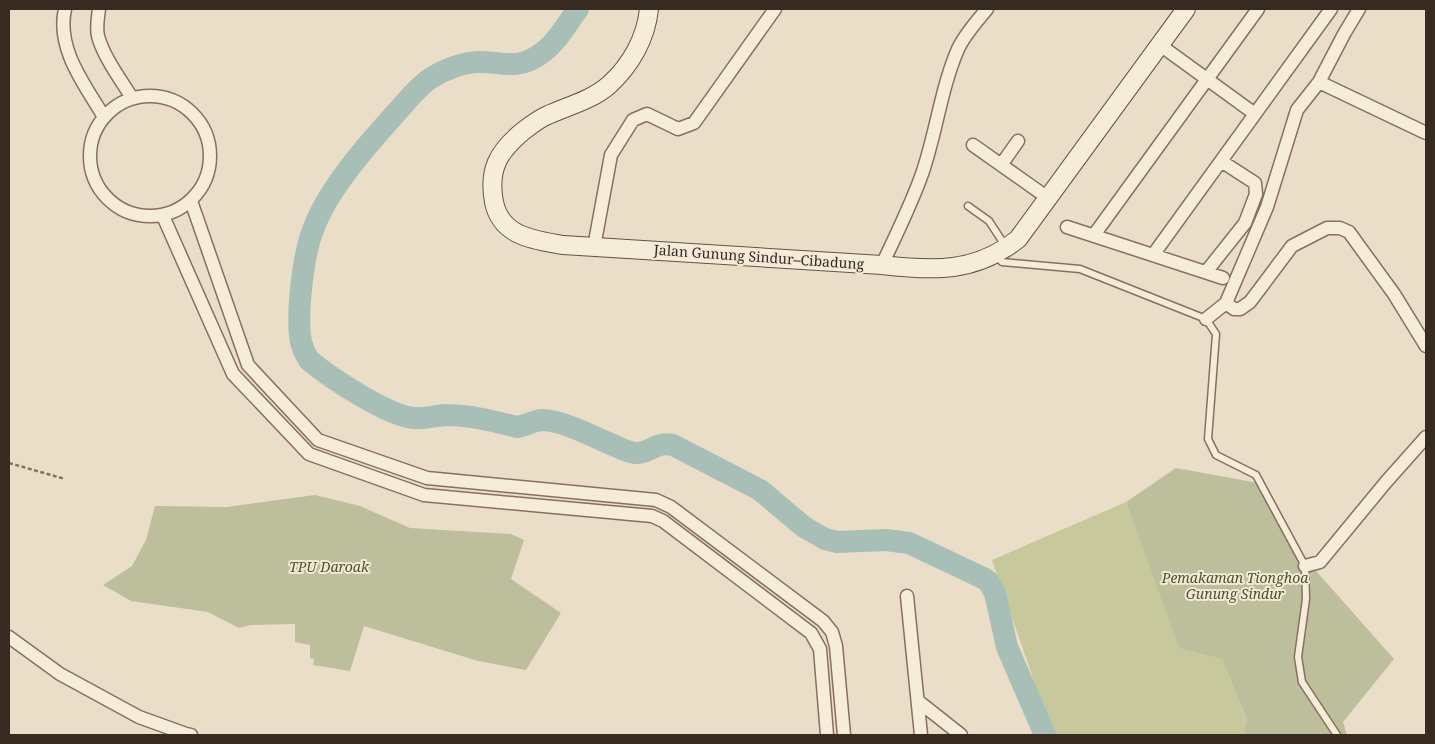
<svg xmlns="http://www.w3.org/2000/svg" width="1435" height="744" font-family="'Noto Serif',serif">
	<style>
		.green { fill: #c7c89c }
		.cemetery { fill: #bdbe9b }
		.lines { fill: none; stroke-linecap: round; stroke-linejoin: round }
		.river { stroke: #a8bfb7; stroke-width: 22 }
		.lane-casing { stroke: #86705e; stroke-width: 9 }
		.street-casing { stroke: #86705e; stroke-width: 15 }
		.secondary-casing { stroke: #685141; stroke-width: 20 }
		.path { stroke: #86705e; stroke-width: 2.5; stroke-dasharray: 4 2.5; stroke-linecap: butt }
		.lane { stroke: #f6ecda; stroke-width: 6 }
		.street { stroke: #f6ecda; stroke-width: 12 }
		.secondary { stroke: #f6ecda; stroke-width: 18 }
		.labels { text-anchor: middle; stroke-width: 4; stroke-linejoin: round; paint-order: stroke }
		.street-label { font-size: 14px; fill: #372a21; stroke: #f3e9d7 }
		.park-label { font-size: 14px; font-style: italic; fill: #4b5229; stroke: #f3e9d7 }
	</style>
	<rect width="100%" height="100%" fill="#ebdec8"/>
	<path class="green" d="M1126,502L1179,647L1222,659L1247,719L1243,735H1035L1032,675L992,560Z"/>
	<path class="cemetery" d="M1176,468L1264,484L1302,555L1394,659L1343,722L1347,735H1243L1247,719L1222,659L1179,648L1126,502Z
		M315,495L360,506L410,528L511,534L524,540L511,579L561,613L526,670L478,661L364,626L350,671L313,665L314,659L310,658V645L295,642V624L251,625L239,628L208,612L131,601L103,585L132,566L146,540L155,506L227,507Z"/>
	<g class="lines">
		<path class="river" d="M578,9C566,25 556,44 539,55C516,71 500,61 477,62C461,63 444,70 431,78C417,87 407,101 396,113C368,144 327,190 313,230C303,255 296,316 301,342C303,349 305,354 309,360C329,377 389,417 415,418C425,419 435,416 445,415C470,415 493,421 517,427C526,426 534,420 543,420C564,421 594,437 613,445C620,448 628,452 635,453C650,454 655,441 673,445L760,490L804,527L825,539L837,542L886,540L909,543L983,578L988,581L995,593L1007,647L1045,735"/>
		<defs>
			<path id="lane" d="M968,206L989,221L1006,247
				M996,255L1002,262L1080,269L1206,319L1216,334L1208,439L1216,455L1256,475L1305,566L1306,599L1298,657L1302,682L1337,735"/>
			<path id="street" d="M65,9C56,49 85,85 104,117
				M99,9C98,17 96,28 98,36C103,56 121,80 132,98
				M1160,45L1255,114
				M1319,82L1426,133
				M90 156a60 60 0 1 1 120 0a60 60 0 1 1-120 0Z
				M973,145L1048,198
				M1001,165L1018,141
				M191,201L248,365L318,440L427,478L656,500L671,507L823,621L832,632L836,646L844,735
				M163,216L233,374L309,454L424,495L652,516L663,521L811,633L820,649L827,735
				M1067,227L1223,278
				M1094,235L1258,9
				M594,247L611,155L633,120L647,114L678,129L694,123L775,9
				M1153,255L1331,9
				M882,265C896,235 911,205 922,174C936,134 941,88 958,49C965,34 977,21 987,9
				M1206,272L1245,223L1256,194L1255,183L1221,161
				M1226,303L1234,309H1240L1250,302L1292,246L1327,228H1340L1349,232L1394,294L1426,346
				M1206,319L1226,303L1267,207L1297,110L1319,82L1344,34L1359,9
				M1305,566L1320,562L1386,482L1426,437
				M907,596L921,735
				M9,637L60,674L139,717L186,734L191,735
				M918,701L961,735"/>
			<path id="secondary" d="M649,9C646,38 631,65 609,85C592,100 568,106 548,115C538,119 530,126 522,132C498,152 488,170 494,202C501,237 535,240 563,245L882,265C934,271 975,273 1018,239L1186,9"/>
		</defs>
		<use href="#lane" class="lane-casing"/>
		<use href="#street" class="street-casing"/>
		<use href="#secondary" class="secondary-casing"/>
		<path class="path" d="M9,463L65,479"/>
		<use href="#lane" class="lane"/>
		<use href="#street" class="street"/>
		<use href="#secondary" class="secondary"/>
	</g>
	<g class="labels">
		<g class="street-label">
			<text transform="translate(759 257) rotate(4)" y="5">Jalan Gunung Sindur–Cibadung</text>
		</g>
		<g class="park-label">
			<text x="329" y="572">TPU Daroak</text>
			<text x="1235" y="583">Pemakaman Tionghoa<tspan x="1235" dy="16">Gunung Sindur</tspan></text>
		</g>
	</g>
	<rect width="1435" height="744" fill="none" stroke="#372a21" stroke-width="20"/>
</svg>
